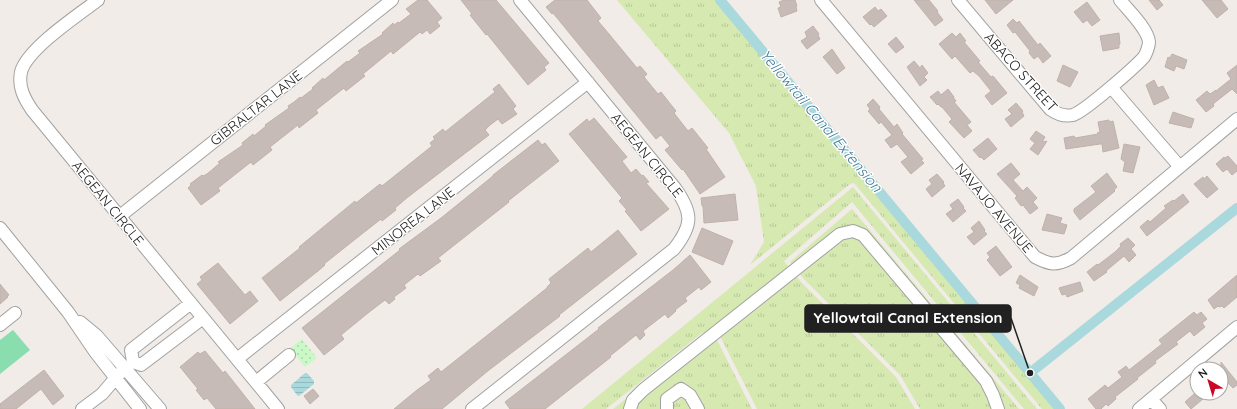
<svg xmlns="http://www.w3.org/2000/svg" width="1237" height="409" font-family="Quicksand,sans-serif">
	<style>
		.grass { fill: url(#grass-tufts) }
		.park { fill: url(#park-dots) }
		.pitch { fill: #89ddaf }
		.water { fill: url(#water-rules) }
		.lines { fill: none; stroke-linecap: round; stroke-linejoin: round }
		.canal { stroke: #aad9dd; stroke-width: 10 }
		.building { fill: #c6bbb7; stroke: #c2b1aa }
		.minor-casing { stroke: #a2a2a2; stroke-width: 14 }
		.minor { stroke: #fff; stroke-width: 12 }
		.labels { text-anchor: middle; stroke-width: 3; stroke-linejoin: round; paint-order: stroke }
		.street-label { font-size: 14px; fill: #212121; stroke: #fff }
		.water-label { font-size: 15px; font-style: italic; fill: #467b97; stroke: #fff }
		.leader { fill: none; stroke: #212121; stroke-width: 1.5 }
		.callout-dot { fill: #212121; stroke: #fff; stroke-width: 1.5 }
		.callout { fill: #212121; stroke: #212121; stroke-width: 1.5 }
		.callout-label { font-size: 15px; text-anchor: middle; font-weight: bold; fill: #fff }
	</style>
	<defs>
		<pattern id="grass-tufts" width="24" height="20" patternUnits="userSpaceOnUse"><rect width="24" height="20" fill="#d5e9b0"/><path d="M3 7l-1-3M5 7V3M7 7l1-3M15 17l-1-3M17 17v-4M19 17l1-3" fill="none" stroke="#b7c897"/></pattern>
		<pattern id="park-dots" width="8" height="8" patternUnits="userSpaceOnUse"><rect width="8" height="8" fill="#cbf8c7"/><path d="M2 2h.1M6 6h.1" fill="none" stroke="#aed4ab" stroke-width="1.8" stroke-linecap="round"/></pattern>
		<pattern id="water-rules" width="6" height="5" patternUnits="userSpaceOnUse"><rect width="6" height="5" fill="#aad9dd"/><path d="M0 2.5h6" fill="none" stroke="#92babd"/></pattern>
	</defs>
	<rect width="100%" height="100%" fill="#f1ece8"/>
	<path class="grass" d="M617,0H724L1064,409H1042L854,183L850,184L750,265L764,242L756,186L729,133Z
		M853,187L1037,409H1024L852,202L784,261L801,282L896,377L915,409H757L720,336L702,333L606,409H582Z
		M852,209L1019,409H920L900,375L804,279L790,262Z
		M704,337L717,340L752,409H613Z"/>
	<path class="park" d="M302,339L317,358L305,367L290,348Z"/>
	<path class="pitch" d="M13,330L30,350L0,374V340Z"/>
	<path class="water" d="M305,373H307L314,381V384L299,396L297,395L291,387V385Z"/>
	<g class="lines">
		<path class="canal" d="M720,0L1060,409
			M1030,373L1237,208"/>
	</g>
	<path class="building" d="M418,0H427L442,18L437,22L440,26L430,34L427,30L422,34L420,32L393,54L391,51L363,74L365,76L346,91L344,88L316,110L318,113L299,128L298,125L270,147L272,150L253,165L251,162L237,173L218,188L220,191L201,205L188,188L191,185L190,184L202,175L203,176L207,174L220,163L218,162L243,145L242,143L253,134L254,136L266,126L265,125L289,108L288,106L294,102L300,97L301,98L313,89L312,88L323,78L324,80L347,61L348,62L360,53L358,51L383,34L382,33L393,23L394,25L398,22L399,23L411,14L406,9Z
		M461,0H496L549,63L544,67L546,70L528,85L487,34L486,35L470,15L472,14Z
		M555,0H587L601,18L598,21L609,34L637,68L640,66L647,74L644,77L658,94L661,92L668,101L676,111L674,113L688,131L692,128L708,148L706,149L725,177L700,194L683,169L682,170L665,150L670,146L661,135L656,139L553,13L552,14L546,7Z
		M784,0H795L797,6L796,7L797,11L781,17L778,8L781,7L779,2Z
		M914,0H929L938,11L937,12L943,20L935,26Z
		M985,0H1013L996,14Z
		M1149,0H1159L1163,5L1157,10Z
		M1202,0H1221L1228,9L1217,18Z
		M1087,2L1100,20L1092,26L1087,20L1083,23L1074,12Z
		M875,7L878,11L881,9L887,16L874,27L871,24L870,25L863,17Z
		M1013,19L1017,23L1019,21L1038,45L1040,43L1051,56L1043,63L1038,56L1034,59L1029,53L1030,51L1015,32L1013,33L1007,25Z
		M813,26L819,34L818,35L820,39L807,49L801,41L807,37L805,32Z
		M952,33L956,37L960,33L966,41L964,42L980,61L978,62L991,77L993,76L1007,93L992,105L985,96L991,91L979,76L973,71L970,73L955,56L952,59L939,44Z
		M1119,33L1120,44H1119V48L1103,51L1100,36Z
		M896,37L904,47L896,53L888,44Z
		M832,49L845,68L837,74L823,57Z
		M1172,54L1187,60L1184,69L1176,66L1174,71L1165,67L1168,57L1170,58Z
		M914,61L920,68L922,65L928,73L924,77L927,80L920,86L907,67Z
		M1063,65L1078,72L1070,87L1057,81Z
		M1237,65V94L1232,89L1213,104L1214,106L1206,112L1196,100L1207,91L1210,94L1216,90V91L1231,79L1227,73Z
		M1154,80L1158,88L1163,86L1169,98L1154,105L1146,85Z
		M499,84L516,106L513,109L517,114L502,124L498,119L490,125L485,130L489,135L408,197L395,208L396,210L382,221L381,219L358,237L324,264L325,265L318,271L280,301L262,278L300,248L299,247L355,201L356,203L380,184L382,186L432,146L430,143L435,139L433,137L443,129L445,132L495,92L493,89Z
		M948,89L954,97H953L956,101L954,102L971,122L967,125L972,131L964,138L949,122L952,119L942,107H941L938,104L937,105L930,97L938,91L941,95Z
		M873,99L880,107L879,109L894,127L897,124L903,133L902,134L923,159L921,160L924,163L911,174L901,162L908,157L897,144L891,148L885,140L892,135L881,122L879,124L868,111L870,109L867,105Z
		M1016,103L1023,111L1022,112L1024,116L1011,127L1005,119L1012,114L1008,110Z
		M1173,112L1194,119L1191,128L1169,123Z
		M594,118L627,157L622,161L631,173L636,169L642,176L643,175L649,182L646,183L669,209L641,231L625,211L627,210L619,201L622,198L569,134L587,119L589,122Z
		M1109,120V122L1113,121L1119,148L1103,152L1102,144H1100L1066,149L1064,138L1074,136L1075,138L1098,134L1097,133L1100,132L1098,122Z
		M1036,131L1045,137L1042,142L1047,141L1038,155L1030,149L1035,143L1030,139Z
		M988,138L997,149L984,160L981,157L980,158L973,150Z
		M538,140L542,145L545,143L559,161L508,201L509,202L438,258L441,261L420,276L418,274L404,285L406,288L394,297L395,299L389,304L385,300L368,313L341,335L344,339L324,355L302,328L400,250L399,249L441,218L493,176V175Z
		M1124,144L1140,147L1133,173L1123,171L1125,162L1121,159Z
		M1228,156L1237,166V171L1232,175L1227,169L1223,172L1216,164L1224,157L1225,158Z
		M1011,163L1020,174L1013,180L1023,191L1027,187L1037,198L1033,202L1038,208L1030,214L1023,205L1021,206L1015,198L1017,196L997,174Z
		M1107,173L1117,187L1114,190L1115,191L1080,220L1074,212V209L1096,192L1091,186Z
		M937,174L944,182L943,183L945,186L932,197L926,189L932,184L929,180Z
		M1207,176L1218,189L1207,198L1194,184L1203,177L1204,179Z
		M735,194L738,220L704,223L703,206H702L701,198Z
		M1183,194L1189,202L1147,236L1140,227L1148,220L1150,222L1166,208L1164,206L1173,200L1174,201Z
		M958,199L964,207L963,208L966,211L953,222L946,214L953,209L950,205Z
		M1047,214L1062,218L1060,223L1067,225L1064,234L1042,230Z
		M979,221L985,230L984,231L987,234L974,245L967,237L974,232L971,228Z
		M702,228L733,241L723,265L692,252Z
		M618,230L637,254L559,315L560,316L489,370L442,409H394L417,390L431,380L428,376L438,368L441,372L547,288V287L551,283L549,279L568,264L588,248L591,252Z
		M1128,238L1135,245L1131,249L1136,255L1129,262L1124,256L1106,271L1107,272L1094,281L1087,272L1097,264L1098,265L1115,252L1121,246L1120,244Z
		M996,246L1012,267L1000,276L987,260L990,257L987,253Z
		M690,255L711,282L701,290L699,287L685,298L687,301L675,310L676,311L668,318L665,314L643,331L645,335L640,340L636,335L610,356L611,357L545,409H510L505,402L599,329L598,328L673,270Z
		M218,263L245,295L250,291L258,301L230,324L197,284L202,280L200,277Z
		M1020,275L1038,287L1034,296L1019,288L1020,285L1016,283Z
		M1237,275V297L1224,308L1222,306L1219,307L1218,306L1214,309L1208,300Z
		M1080,282L1083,291L1067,297L1066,294L1062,295L1059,288Z
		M0,284L9,295L7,296L8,297L0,304Z
		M1194,312L1197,315L1201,312L1207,319L1202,323L1205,327L1194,336L1190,331L1176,342L1178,344L1155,361L1156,363L1137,378L1138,379L1115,397L1116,399L1108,406L1106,404L1101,409H1096L1088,399L1105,385L1108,388L1122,377L1118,372L1126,366L1129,370L1162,344L1159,340Z
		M205,351L223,373L225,371L255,409H216L207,398L204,400L196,390L198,389L180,367L198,352L200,354Z
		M1221,362L1237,382V385L1233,388L1228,383L1227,385L1221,378Z
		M44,370L64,396L53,405L41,389L16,409H0V404Z
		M313,389L319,396L310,404L304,396Z
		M1195,393H1210L1191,409L1185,402Z"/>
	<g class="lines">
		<defs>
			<path id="minor" d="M98,0C78,15 27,49 21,72C18,87 24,98 32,110L278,409
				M821,0L1035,257C1050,265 1056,266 1071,258L1237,119
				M958,0L1050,109C1057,114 1064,117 1073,115C1085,111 1134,68 1144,57C1146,54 1149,46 1149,42C1148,29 1128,10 1120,0
				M1111,87L1180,167
				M120,216L392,0
				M0,228L68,312L96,353L140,409
				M80,322L97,336L160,409
				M0,325L15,313
				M237,359L588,82
				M133,362L131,350L191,303
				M133,362L141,365L203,318
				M256,382L289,355
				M1151,399L1160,409
				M82,409L102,394L120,373
				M472,409L674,249C693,225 693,213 675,188L520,0
				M630,409L633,400L643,390L830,242L840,234L853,231L863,235L986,381L993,395L998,409
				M667,409V399L681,389L690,395L698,409
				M1139,409L1237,327"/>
		</defs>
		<use href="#minor" class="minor-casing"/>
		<use href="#minor" class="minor"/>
	</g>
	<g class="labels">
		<g class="street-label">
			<text transform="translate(1021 72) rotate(48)" y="5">ABACO STREET</text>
			<text transform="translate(256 108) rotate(-38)" y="5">GIBRALTAR LANE</text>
			<text transform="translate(647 155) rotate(51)" y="5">AEGEAN CIRCLE</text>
			<text transform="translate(108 203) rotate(51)" y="5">AEGEAN CIRCLE</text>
			<text transform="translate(994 208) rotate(50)" y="5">NAVAJO AVENUE</text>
			<text transform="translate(413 221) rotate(-38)" y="5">MINOREA LANE</text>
		</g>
		<g class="water-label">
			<text transform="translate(821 121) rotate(50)" y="5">Yellowtail Canal Extension</text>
		</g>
	</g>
	<path class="leader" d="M1030 373L1011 318"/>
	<circle class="callout-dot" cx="1030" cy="373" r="4"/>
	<rect class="callout" x="805" y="305" width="206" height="27" rx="4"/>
	<g class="callout-label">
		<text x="908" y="323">Yellowtail Canal Extension</text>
	</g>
	<g transform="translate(1209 381) rotate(322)"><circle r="19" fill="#ffffff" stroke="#a6a6a6"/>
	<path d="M0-3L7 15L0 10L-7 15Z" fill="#cc0625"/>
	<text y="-6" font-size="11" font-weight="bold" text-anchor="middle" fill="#212121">N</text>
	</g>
</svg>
